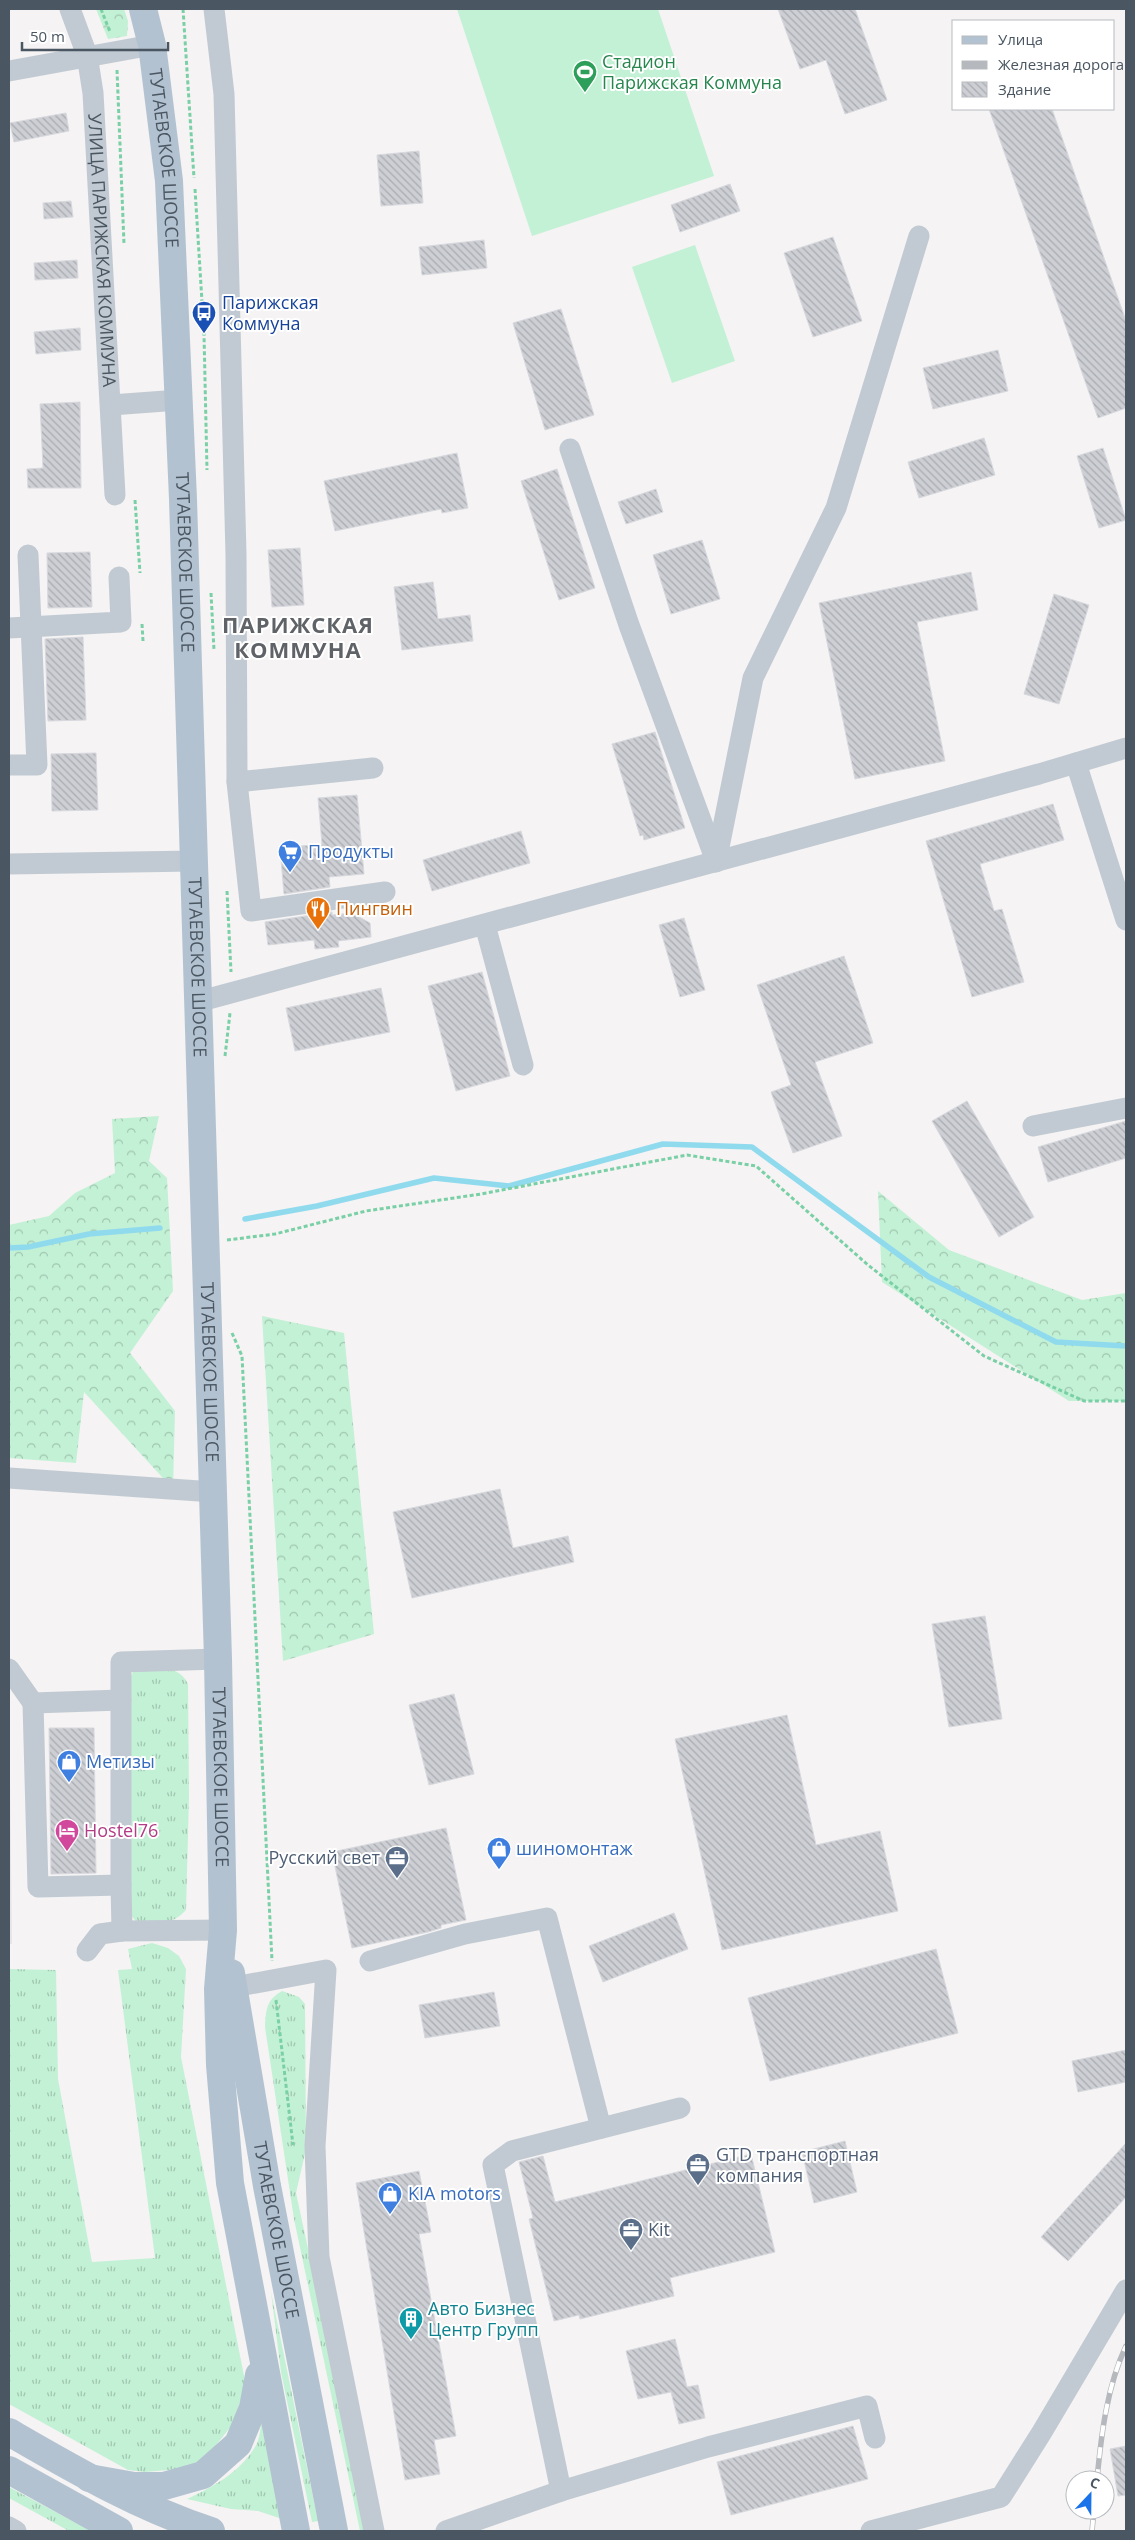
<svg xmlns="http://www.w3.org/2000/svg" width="1135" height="2540" font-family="'Open Sans',sans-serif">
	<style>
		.education { fill: #e6e4e5 }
		.grass { fill: url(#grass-tufts) }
		.forest { fill: url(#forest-crowns) }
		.pitch { fill: #c3f1d5 }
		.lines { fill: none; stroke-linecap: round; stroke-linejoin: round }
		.stream { stroke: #90daee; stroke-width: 5.5 }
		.building { fill: url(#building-back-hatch); stroke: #d7d9de }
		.path { stroke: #7ad0a6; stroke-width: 3; stroke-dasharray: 4 2.5; stroke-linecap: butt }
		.minor { stroke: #c1cad2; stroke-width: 21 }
		.major { stroke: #b3c2d1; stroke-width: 28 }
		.rail-casing { stroke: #b5b8bd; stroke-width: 5.5 }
		.rail { stroke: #fff; stroke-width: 4; stroke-dasharray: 11; stroke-linecap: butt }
		.labels { text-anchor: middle; stroke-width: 4; stroke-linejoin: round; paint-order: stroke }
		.leisure-label { font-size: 18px; fill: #27864d; stroke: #fff; text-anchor: start }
		.street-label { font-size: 18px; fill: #4a5661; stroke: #fff }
		.transit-label { font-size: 18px; fill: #164399; stroke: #fff; text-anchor: start }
		.shop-label { font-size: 18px; fill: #366cbe; stroke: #fff; text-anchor: start }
		.food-label { font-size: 18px; fill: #c56008; stroke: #fff; text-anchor: start }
		.hotel-label { font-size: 18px; fill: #b23c85; stroke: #fff; text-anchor: start }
		.service-label { font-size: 18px; fill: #4e5e75; stroke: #fff; text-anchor: start }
		.culture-label { font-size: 18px; fill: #0d838f; stroke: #fff; text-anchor: start }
		.district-label { font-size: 22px; font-weight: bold; letter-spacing: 1px; fill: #5f6368; stroke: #fff }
	</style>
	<defs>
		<pattern id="grass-tufts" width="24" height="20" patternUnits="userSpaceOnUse" patternTransform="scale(1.25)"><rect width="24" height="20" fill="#c3f1d5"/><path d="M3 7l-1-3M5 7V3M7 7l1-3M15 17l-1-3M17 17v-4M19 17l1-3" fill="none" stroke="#a0c6b0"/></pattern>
		<pattern id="forest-crowns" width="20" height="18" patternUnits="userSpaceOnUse" patternTransform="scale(1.25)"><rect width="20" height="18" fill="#c3f1d5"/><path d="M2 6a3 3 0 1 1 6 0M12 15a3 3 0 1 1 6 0" fill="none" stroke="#a0c6b0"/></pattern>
		<pattern id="building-back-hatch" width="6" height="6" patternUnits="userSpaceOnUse" patternTransform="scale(1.25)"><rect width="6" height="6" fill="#cdcfd5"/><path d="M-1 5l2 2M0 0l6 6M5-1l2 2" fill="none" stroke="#a8abb0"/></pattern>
	</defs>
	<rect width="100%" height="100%" fill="#f5f3f3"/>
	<path class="education" d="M9,1695L12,1944H9Z"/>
	<path class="grass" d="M135,1668C156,1669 178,1663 188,1684L189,1797L186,1910C170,1927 158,1923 137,1923L131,1915L130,1678Z
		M152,1943L168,1948L179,1956L186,1969L181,2057L246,2386L232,2425L209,2454L190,2468L145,2472L128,2470L9,2404V1969L56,1970L58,2079L92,2262L155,2258L118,1970L132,1969L128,1949Z
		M282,1991L299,1997L305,2004L306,2149L296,2193L369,2531H360L294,2219L265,2027C266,2010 266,2000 282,1991Z
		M271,2292L318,2521L312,2522L281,2372Z
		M262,2421L282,2519L258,2511L231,2509L187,2499C213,2487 240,2472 255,2447C260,2440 260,2428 262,2421Z
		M9,2487L91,2531H69L9,2498Z"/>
	<path class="forest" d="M96,9H124L128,21L127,36L108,39Z
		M159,1116L149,1161L167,1178L173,1291L130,1353L175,1411L173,1489L84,1392L76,1463L9,1458V1225L49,1216L75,1193L115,1173L112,1119Z
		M878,1191L949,1250L1082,1300L1126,1293V1401H1069L882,1282Z
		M262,1316L344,1333L374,1634L283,1661Z"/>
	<path class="pitch" d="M457,9H658L714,176L532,236Z
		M695,245L735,361L672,383L632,267Z"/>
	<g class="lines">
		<path class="stream" d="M245,1219L317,1206L434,1178L509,1186L663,1144L752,1147L929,1277L1056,1342L1126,1346
			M9,1248L28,1247L89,1234L160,1228"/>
	</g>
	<path class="building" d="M778,9H855L887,100L845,114L826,60L800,69Z
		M989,109H1052L1126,321V408L1098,418Z
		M66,113L69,131L14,142L10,123Z
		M419,151L423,203L381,206L377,155Z
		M730,184L740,211L680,232L671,205Z
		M71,201L73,217L44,219L43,203Z
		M833,237L862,321L813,337L784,253Z
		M484,240L487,268L422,275L419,247Z
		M77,260L78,278L35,280L34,263Z
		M561,309L594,415L545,430L513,323Z
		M80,328L81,350L36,354L34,332Z
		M998,350L1008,391L933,409L923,368Z
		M80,402L81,488H28L27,469L43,468L40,404Z
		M984,438L995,475L919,498L908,462Z
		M1103,448L1126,520L1099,528L1077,456Z
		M457,453L468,508L442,513L441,509L335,531L324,481Z
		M557,469L595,588L559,600L521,481Z
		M656,489L663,512L626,524L618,502Z
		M702,540L720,599L671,614L653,555Z
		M300,548L304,605L272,607L268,550Z
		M90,552L92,607L48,608L47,553Z
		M971,572L978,610L917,622L945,761L855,779L819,603Z
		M433,582L438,619L470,615L473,641L402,650L394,587Z
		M1054,594L1089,605L1059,704L1024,694Z
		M83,637L86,720L48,721L45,639Z
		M655,732L685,828L644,840L643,835L640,836L612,744Z
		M96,753L98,810L52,811L51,754Z
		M357,795L364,874L329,877L330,887L284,894L280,848L322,844L318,798Z
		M1053,804L1064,840L980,864L994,911L1002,909L1024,982L972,997L926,841Z
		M521,831L530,863L432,891L423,860Z
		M332,912V915L352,913L370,923L371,937L338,941L339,947L315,949L314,940L268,945L265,922Z
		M684,918L705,990L680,997L659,925Z
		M844,956L873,1043L815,1062L842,1136L793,1153L771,1092L791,1085L757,985Z
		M482,972L510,1076L456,1091L428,986Z
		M381,988L390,1032L295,1051L286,1008Z
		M967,1101L1034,1217L999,1237L932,1121Z
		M1126,1121V1158L1048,1182L1038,1147Z
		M500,1489L513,1548L568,1536L574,1562L412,1598L393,1512Z
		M985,1616L1002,1719L949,1727L932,1624Z
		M454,1694L474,1774L429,1785L409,1705Z
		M787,1715L816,1845L880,1831L898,1911L722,1950L675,1739Z
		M49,1728H94L96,1873L51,1874Z
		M446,1828L466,1920L441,1925V1928L428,1932L352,1948L332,1852Z
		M674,1913L688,1949L603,1982L589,1946Z
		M936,1949L958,2033L770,2081L748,1998Z
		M494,1992L500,2026L425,2038L419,2005Z
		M1126,2050V2082L1078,2092L1072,2061Z
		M845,2141L857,2192L814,2203L802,2152Z
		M1126,2143V2197L1068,2261L1041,2237Z
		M751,2154L775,2252L670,2278L674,2296L580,2319L579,2315L554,2321L529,2219L533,2218L519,2162L543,2156L555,2202Z
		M419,2171L431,2232L419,2234L456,2436L434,2440L440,2474L405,2480L356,2183Z
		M675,2339L687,2387L698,2385L705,2418L679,2424L671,2392L638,2399L626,2351Z
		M853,2426L868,2479L731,2515L717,2462Z
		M1126,2446V2495L1118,2496L1110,2449Z"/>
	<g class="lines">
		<path class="path" d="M101,9L110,32
			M183,9L194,178
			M117,70L124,244
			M195,189L204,334L207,470
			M135,500L140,573
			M211,593L214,650
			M142,624L143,641
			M227,891L231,972
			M225,1056L230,1013
			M227,1240L275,1234L366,1211L481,1194L687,1155L756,1166L868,1265L984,1356L1084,1401H1126
			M232,1333L242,1356L272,1961
			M276,2000L293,2145"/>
		<g class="minor">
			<path id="s1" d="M70,9L87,55L93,93L115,495"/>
			<path d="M214,9L224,94L236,555L237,782L373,768"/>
			<path d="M9,71L152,45"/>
			<path d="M111,405L179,400"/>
			<path d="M570,449L629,625L716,861"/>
			<path d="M9,628L121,622L119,577"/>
			<path d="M1076,763L1126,920"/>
			<path d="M9,765H37L28,555"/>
			<path d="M237,782L251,911L385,892"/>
			<path d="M716,862L753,678L836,508L919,236"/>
			<path d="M9,864L194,861"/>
			<path d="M485,925L523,1065"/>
			<path d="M197,1002L1039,774L1126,748"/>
			<path d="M1033,1126L1126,1108"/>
			<path d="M9,1478L214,1492"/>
			<path d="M9,1669L33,1703L121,1700"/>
			<path d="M33,1703L38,1887L121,1885V1662L218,1659"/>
			<path d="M121,1885L122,1931L223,1930"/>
			<path d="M87,1951L100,1934L122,1931"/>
			<path d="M370,1961L465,1934L547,1918L601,2128"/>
			<path d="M234,1987L326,1970L315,2146L319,2257L374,2531"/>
			<path d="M561,2491L493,2165L512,2151L680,2108"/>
			<path d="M9,2527L16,2531"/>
			<path d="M446,2531L561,2491L708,2447L867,2406L875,2438"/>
			<path d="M871,2531L1001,2497L1042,2432L1126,2290"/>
		</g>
		<g class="major">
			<path id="s2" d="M143,9L152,45L169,181L183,499L218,1659L223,1930L218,1989L220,2065L230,2183L296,2531"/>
			<path id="s3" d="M231,1973L267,2186L334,2531"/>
			<path d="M9,2432C75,2470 138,2507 211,2531"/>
			<path d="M9,2470L119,2531"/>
			<path d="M89,2478L134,2486H164L203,2475L238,2444L253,2408L259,2375"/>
		</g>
		<defs>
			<path id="rail" d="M1097,2480C1101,2436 1107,2386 1126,2346
				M1092,2531L1094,2510"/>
		</defs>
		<use href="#rail" class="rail-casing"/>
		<use href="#rail" class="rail"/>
	</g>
	<defs>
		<symbol id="stadium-pin" viewBox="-11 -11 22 30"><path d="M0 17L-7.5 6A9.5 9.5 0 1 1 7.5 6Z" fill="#2e9e5b" stroke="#fff"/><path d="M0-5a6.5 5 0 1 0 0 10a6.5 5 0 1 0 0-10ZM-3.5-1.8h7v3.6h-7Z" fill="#fff"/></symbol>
		<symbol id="bus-pin" viewBox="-11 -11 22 30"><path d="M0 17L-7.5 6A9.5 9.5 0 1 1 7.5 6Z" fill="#1a4fb4" stroke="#fff"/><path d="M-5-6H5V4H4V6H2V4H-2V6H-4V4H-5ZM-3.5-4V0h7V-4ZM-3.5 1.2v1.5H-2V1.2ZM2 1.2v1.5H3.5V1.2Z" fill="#fff"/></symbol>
		<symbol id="supermarket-pin" viewBox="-11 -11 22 30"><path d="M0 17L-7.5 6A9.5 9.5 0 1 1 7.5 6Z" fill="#3f7fe0" stroke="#fff"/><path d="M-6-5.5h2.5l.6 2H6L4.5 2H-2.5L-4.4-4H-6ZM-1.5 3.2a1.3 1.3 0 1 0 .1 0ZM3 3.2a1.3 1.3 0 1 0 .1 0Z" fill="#fff"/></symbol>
		<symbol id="restaurant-pin" viewBox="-11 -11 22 30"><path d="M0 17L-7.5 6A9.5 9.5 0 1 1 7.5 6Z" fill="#e8710a" stroke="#fff"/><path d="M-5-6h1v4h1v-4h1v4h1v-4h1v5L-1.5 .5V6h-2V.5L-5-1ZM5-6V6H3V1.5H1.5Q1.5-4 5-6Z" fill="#fff"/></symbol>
		<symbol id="shop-pin" viewBox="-11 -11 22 30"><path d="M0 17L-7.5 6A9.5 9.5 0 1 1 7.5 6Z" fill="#3f7fe0" stroke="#fff"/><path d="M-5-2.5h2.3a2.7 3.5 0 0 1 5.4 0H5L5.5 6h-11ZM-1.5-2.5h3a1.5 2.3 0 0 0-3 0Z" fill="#fff"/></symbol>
		<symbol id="hotel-pin" viewBox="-11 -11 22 30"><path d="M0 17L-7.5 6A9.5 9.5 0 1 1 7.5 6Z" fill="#d1479c" stroke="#fff"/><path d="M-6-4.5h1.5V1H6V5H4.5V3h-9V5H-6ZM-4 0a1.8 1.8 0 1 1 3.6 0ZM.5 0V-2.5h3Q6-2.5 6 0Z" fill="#fff"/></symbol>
		<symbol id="office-pin" viewBox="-11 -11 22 30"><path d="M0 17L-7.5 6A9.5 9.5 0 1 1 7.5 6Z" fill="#5c6f8a" stroke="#fff"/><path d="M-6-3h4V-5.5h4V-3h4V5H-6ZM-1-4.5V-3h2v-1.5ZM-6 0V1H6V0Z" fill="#fff"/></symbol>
		<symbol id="building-pin" viewBox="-11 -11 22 30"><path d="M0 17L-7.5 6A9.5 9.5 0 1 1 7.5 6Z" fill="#0f9aa8" stroke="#fff"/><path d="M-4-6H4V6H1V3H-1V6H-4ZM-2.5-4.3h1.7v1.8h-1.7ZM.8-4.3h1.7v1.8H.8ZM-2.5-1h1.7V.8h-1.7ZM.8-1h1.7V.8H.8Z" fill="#fff"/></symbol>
	</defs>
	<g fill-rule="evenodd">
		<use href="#stadium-pin" x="571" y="58" width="28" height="38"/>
		<use href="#bus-pin" x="190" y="299" width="28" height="38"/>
		<use href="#supermarket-pin" x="276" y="838" width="28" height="38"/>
		<use href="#restaurant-pin" x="304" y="895" width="28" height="38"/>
		<use href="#shop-pin" x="55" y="1748" width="28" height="38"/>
		<use href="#hotel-pin" x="53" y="1817" width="28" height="38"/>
		<use href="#shop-pin" x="485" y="1835" width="28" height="38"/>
		<use href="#office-pin" x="383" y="1844" width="28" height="38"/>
		<use href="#office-pin" x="684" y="2151" width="28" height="38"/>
		<use href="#shop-pin" x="376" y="2180" width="28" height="38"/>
		<use href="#office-pin" x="617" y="2216" width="28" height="38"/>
		<use href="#building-pin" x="397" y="2305" width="28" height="38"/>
	</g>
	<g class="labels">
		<g class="leisure-label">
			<text x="602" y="68">Стадион<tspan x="602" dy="21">Парижская Коммуна</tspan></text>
		</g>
		<g class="street-label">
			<text dy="6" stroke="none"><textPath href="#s2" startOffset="151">ТУТАЕВСКОЕ ШОССЕ</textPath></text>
			<text dy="6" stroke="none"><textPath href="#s1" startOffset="245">УЛИЦА ПАРИЖСКАЯ КОММУНА</textPath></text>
			<text dy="6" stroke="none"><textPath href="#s2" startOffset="556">ТУТАЕВСКОЕ ШОССЕ</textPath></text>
			<text dy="6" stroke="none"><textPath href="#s2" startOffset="961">ТУТАЕВСКОЕ ШОССЕ</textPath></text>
			<text dy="6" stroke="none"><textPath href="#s2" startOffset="1366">ТУТАЕВСКОЕ ШОССЕ</textPath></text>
			<text dy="6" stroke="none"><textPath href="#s2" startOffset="1771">ТУТАЕВСКОЕ ШОССЕ</textPath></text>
			<text dy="6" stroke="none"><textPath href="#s3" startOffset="261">ТУТАЕВСКОЕ ШОССЕ</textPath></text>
		</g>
		<g class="transit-label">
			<text x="222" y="309">Парижская<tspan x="222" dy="21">Коммуна</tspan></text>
		</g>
		<g class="shop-label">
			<text x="308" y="858">Продукты</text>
			<text x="86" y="1768">Метизы</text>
			<text x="516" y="1855">шиномонтаж</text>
			<text x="408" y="2200">KIA motors</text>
		</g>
		<g class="food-label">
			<text x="336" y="915">Пингвин</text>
		</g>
		<g class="hotel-label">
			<text x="84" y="1837">Hostel76</text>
		</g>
		<g class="service-label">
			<text x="380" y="1864" text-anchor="end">Русский свет</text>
			<text x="716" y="2161">GTD транспортная<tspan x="716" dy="21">компания</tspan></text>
			<text x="648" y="2236">Kit</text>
		</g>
		<g class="culture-label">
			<text x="428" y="2315">Авто Бизнес<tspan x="428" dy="21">Центр Групп</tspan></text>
		</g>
		<g class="district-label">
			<text x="298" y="633">ПАРИЖСКАЯ<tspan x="298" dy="25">КОММУНА</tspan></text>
		</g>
	</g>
	<rect width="1135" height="2540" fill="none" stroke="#4a5661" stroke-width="20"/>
	<rect x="952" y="20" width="162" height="90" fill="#ffffff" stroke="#b7bbc0"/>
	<rect x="962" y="36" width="25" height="8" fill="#b3c2d1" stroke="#b7bbc0"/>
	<text x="998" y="45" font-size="15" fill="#4a5661">Улица</text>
	<rect x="962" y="61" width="25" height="8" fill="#b5b8bd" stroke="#b7bbc0"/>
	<text x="998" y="70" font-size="15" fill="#4a5661">Железная дорога</text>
	<rect x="962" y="82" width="25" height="15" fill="url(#building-back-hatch)" stroke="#b7bbc0"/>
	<text x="998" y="95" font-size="15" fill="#4a5661">Здание</text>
	<g transform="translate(1090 2495) rotate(22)"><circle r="24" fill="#ffffff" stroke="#b7bbc0"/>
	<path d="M0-4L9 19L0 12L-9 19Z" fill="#1a73e8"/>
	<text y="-8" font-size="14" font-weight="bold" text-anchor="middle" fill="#4a5661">С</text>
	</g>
	<path d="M22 42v8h146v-8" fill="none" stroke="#4a5661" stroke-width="2.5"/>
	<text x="30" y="42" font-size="15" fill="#4a5661" stroke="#ffffff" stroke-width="4" paint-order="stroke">50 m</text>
</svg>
